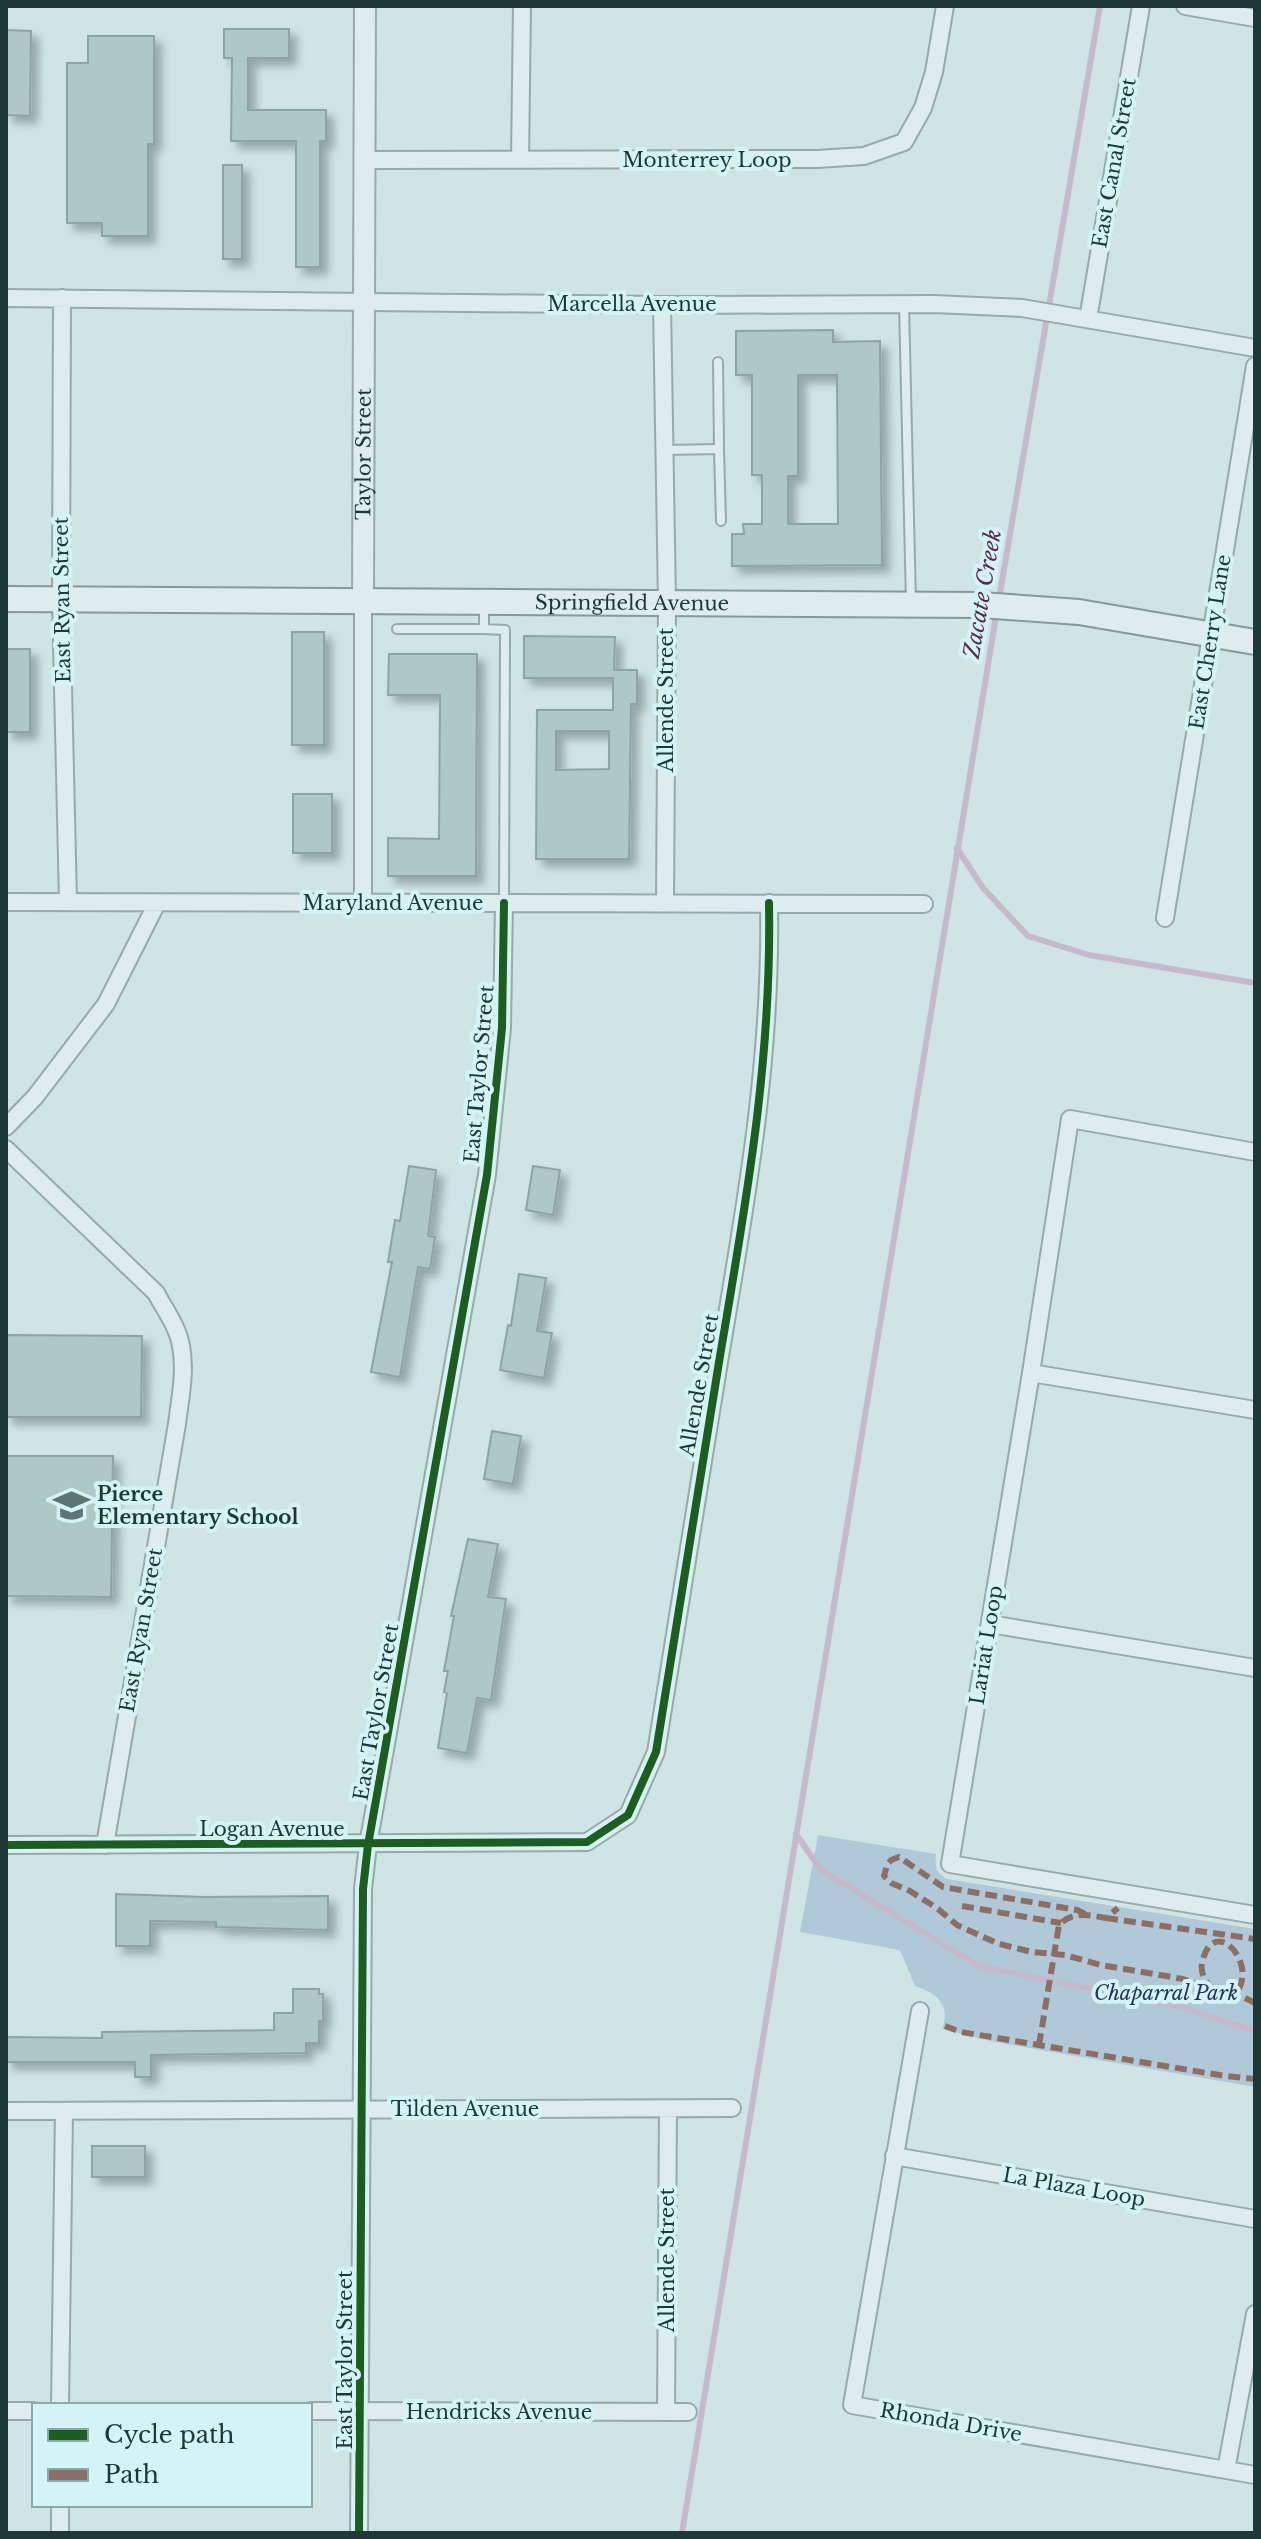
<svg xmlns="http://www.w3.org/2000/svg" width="1261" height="2539" font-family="'Libre Baskerville',serif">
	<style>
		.green { fill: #b0c9d8 }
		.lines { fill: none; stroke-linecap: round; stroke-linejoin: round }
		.stream { stroke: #c6b9cb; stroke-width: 6 }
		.building { fill: #aec8c5; stroke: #8da5a2; stroke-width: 2; fill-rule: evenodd; filter: url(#shadow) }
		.service-casing { stroke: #97aaaa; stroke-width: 12 }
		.minor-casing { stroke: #97aaaa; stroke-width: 20 }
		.tertiary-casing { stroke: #97aaaa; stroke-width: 24 }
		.secondary-casing { stroke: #869999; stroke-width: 28 }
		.service { stroke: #dfeced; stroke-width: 8 }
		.minor { stroke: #dfeced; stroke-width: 16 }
		.tertiary { stroke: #dfeced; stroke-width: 20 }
		.secondary { stroke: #dfeced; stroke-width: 24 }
		.quiet { stroke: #8d6e63; stroke-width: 6; stroke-dasharray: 12 6; stroke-linecap: butt }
		.cycleway-casing { stroke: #d4f3f6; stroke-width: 13 }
		.cycleway { stroke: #1b5e20; stroke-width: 8 }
		.labels { text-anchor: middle; stroke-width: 8; stroke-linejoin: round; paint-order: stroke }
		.street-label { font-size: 20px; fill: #1e3935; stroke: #d4f3f6 }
		.poi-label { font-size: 20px; font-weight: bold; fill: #1e3935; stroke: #d4f3f6; text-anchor: start }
		.park-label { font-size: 20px; font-style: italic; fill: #243756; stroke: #d4f3f6 }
		.water-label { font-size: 22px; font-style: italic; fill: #592d4c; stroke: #d4f3f6 }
	</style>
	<defs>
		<filter id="shadow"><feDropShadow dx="7" dy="7" stdDeviation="4" flood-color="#0004"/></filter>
	</defs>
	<rect width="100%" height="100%" fill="#cee4e5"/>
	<path class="green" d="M818,1835L936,1854C935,1866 935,1873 947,1879L1255,1929V2087L995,2042L942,2029C951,2005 937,1993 915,1986L900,1950L800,1932Z"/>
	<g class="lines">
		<path class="stream" d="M999,599L1100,6
			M957,848L983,888L1028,936L1089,955L1255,983
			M796,1834L821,1870L979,1966L1182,2007L1255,2031
			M682,2533L997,610"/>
	</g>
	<path class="building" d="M224,29H289V58H248V110H326V141H320V267H296V141H231L232,58H224Z
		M6,30L31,31L30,116L6,115Z
		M88,36H154V144H148V236H102V223H67V63H88Z
		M223,165H242V259H223Z
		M833,330V342L880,341L882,565L732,566V534H744L743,524H762V475H752V375H736V331ZM798,375H837L838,524H788V476H798Z
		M292,632H324V745H292Z
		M524,636L615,637L614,670H637V704H631L629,859H536L537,710H613V678H524ZM556,731H609V769L556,770Z
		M6,649H30V732H6Z
		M389,654H477L476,876H388V838L439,839L440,695H388Z
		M293,794H332V853H293Z
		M409,1166L436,1170L428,1236L435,1237L430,1269L418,1267L400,1377L371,1372L392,1262H388L395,1220L400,1221Z
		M533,1166L560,1170L553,1215L526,1210Z
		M519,1274L546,1278L537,1331L552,1333L544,1378L500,1370L508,1325L511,1326Z
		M6,1335L142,1336L141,1417H6Z
		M492,1431L521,1436L513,1484L484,1479Z
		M6,1456H113L111,1597L6,1596Z
		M468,1539L498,1544L488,1597L506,1599L491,1700L477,1698L467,1753L438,1748L447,1693L444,1692L448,1671H444L454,1616H451Z
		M116,1894L205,1897L328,1896V1930L216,1927V1922L150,1921V1946H116Z
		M293,1989H319V1994H323V2021H319V2043H306V2053L151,2055V2077H135V2062H6V2037L102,2038V2032L274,2030V2013H293Z
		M92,2146H145V2177H92Z"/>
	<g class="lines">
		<defs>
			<path id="service" d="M904,305L911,603
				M718,362L719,449
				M665,450L719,449L721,521
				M484,603V629L505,630L504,902
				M397,629H484"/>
			<path id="minor" d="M1185,6L1255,18
				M365,160L817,159L864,156L904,142L923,108L934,72L945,6
				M520,160L522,6
				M6,298L662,305L934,304L1022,308L1255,348
				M62,298L61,600L68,902
				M662,305L667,602L665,903
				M1088,319L1141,6
				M363,600V903
				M6,902L924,904
				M1165,918L1255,366
				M6,1127L35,1097L106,1004L157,903
				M6,1149L156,1293C165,1310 178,1327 181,1346C186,1371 180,1399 177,1424L105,1845
				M1255,1152L1070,1119L1031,1373L950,1864L1255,1915
				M1031,1373L1255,1410
				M990,1624L1255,1668
				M6,1845L587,1842L628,1815L656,1752C677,1620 698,1488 720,1356C746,1203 772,1059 769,903
				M920,2011L852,2405L1255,2475
				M6,2111L732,2108
				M894,2156L1255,2219
				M60,2405L64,2111
				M6,2411H34
				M310,2411L688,2412
				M666,2412L668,2109
				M1226,2470L1255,2314
				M60,2533V2505
				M359,2533L363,1889L368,1845L487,1175L502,1028L504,903"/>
			<g id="tertiary">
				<path id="s1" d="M363,600L365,6"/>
			</g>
			<g id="secondary">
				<path id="s2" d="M6,599L981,605L1079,612L1255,642"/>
			</g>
		</defs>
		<use href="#service" class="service-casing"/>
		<use href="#minor" class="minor-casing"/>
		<use href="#tertiary" class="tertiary-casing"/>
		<use href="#secondary" class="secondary-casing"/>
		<use href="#service" class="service"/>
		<use href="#minor" class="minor"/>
		<use href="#tertiary" class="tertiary"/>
		<use href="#secondary" class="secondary"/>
		<path class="quiet" d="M962,1906L1061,1923
			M1085,1914L1077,1910L943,1887L899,1857L891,1860L887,1865L884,1876L891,1883L910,1891L938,1909L957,1925L999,1944L1032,1952L1065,1955L1101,1965L1183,1979L1215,1991L1241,1996L1255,2003
			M1106,1918L1255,1939
			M1214,1990C1206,1983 1200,1974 1202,1963C1213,1911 1261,1966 1235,1994
			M945,2026L961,2032L1225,2076L1255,2079
			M1039,2045L1059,1925C1072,1911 1089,1915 1106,1918L1118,1908"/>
		<defs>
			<path id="cycleway" d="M6,1845L587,1842L628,1815L656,1752C677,1620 698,1488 720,1356C746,1203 772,1059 769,903
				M359,2533L363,1889L368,1845L487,1175L502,1028L504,903"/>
		</defs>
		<use href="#cycleway" class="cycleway-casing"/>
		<use href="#cycleway" class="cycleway"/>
	</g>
	<defs>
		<symbol id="school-bare" viewBox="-9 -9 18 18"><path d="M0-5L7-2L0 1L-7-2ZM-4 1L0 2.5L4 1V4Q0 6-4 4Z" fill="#5c7573" stroke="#d4f3f6" stroke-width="2.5" paint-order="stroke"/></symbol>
	</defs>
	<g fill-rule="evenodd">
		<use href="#school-bare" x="46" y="1480" width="51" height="51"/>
	</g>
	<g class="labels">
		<g class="street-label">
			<text x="707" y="167">Monterrey Loop</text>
			<text transform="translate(1114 163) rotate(-80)" y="7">East Canal Street</text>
			<text x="632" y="311">Marcella Avenue</text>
			<text dy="7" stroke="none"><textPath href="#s1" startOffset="146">Taylor Street</textPath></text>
			<text transform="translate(62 600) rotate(-91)" y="7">East Ryan Street</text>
			<text dy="7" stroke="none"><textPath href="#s2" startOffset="626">Springfield Avenue</textPath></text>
			<text transform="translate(1210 642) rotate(-81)" y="7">East Cherry Lane</text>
			<text transform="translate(666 700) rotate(-90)" y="7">Allende Street</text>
			<text x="393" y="910">Maryland Avenue</text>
			<text transform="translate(479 1074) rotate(-85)" y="7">East Taylor Street</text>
			<text transform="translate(699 1385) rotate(-80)" y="7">Allende Street</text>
			<text transform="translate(141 1630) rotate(-80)" y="7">East Ryan Street</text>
			<text transform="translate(986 1645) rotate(-81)" y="7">Lariat Loop</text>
			<text transform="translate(376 1712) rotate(-80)" y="7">East Taylor Street</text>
			<text x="272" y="1836">Logan Avenue</text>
			<text x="465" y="2116">Tilden Avenue</text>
			<text transform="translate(1074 2187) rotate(10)" y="7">La Plaza Loop</text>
			<text transform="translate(667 2260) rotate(-90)" y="7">Allende Street</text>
			<text transform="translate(345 2360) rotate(-90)" y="7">East Taylor Street</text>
			<text x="499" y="2419">Hendricks Avenue</text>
			<text transform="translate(951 2422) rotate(10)" y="7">Rhonda Drive</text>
		</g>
		<g class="poi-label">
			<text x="97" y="1501">Pierce<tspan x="97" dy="23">Elementary School</tspan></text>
		</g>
		<g class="park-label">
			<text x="1166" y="2000">Chaparral Park</text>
		</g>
		<g class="water-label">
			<text transform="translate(982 594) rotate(-80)" y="8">Zacate Creek</text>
		</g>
	</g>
	<rect width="1261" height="2539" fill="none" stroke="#1e3935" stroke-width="16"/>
	<rect x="32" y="2403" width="280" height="104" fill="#d4f3f6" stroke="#8ba9a9" stroke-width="2"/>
	<rect x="48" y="2429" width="40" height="12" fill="#1b5e20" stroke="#8ba9a9" stroke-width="2"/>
	<text x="104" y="2443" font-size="24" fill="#1e3935">Cycle path</text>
	<rect x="48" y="2469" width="40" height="12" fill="#8d6e63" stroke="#8ba9a9" stroke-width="2"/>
	<text x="104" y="2483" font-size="24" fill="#1e3935">Path</text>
</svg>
